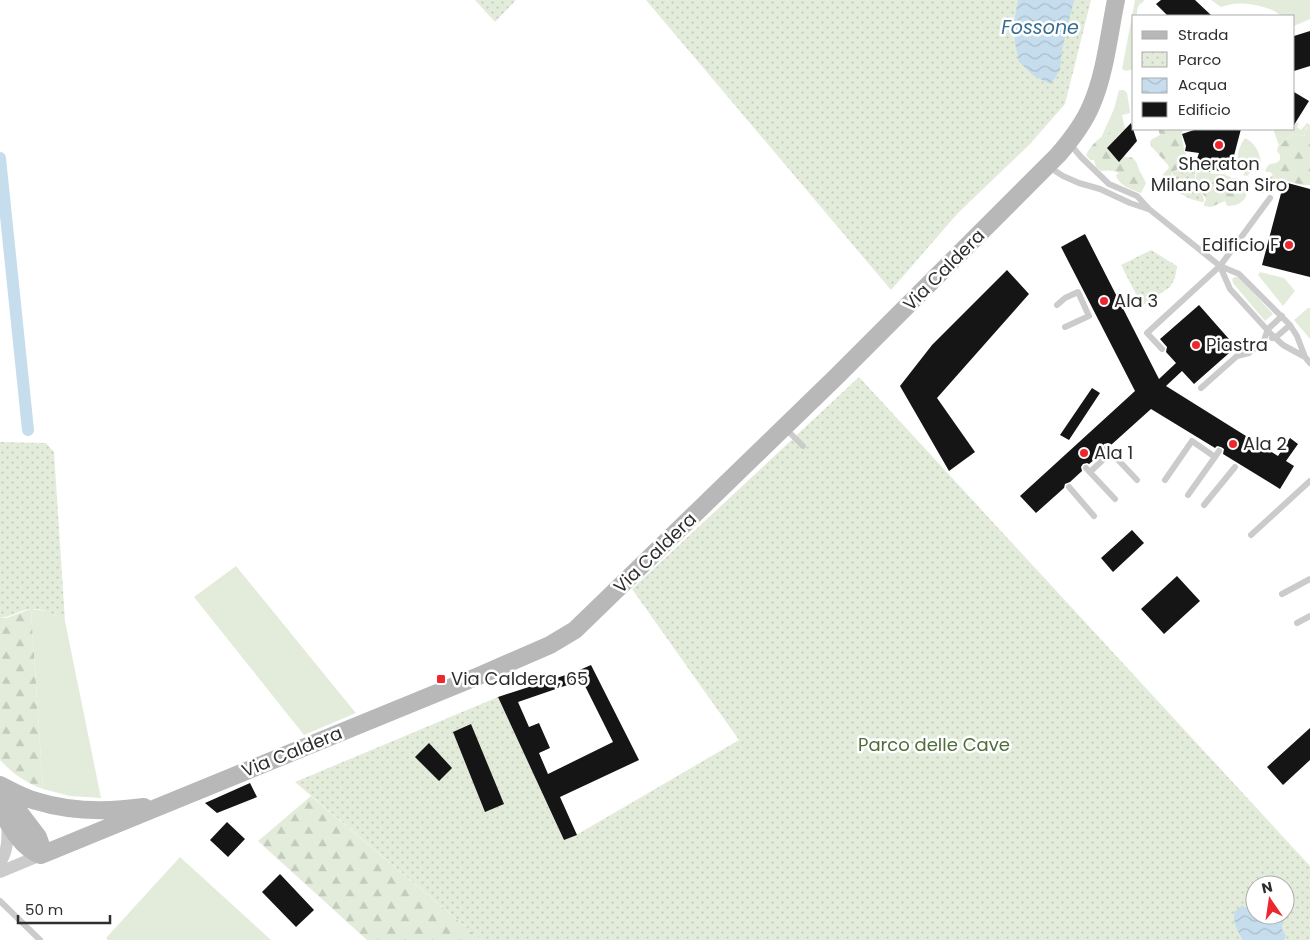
<svg xmlns="http://www.w3.org/2000/svg" width="1310" height="940" font-family="Poppins,sans-serif">
	<style>
		.green { fill: #e3ecdb }
		.forest { fill: url(#forest-firs) }
		.park { fill: url(#park-dots); fill-rule: evenodd }
		.water { fill: url(#water-waves) }
		.lines { fill: none; stroke-linecap: round; stroke-linejoin: round }
		.canal { stroke: #c6dded; stroke-width: 12 }
		.building { fill: #151515; fill-rule: evenodd }
		.lane { stroke: #cbcbcb; stroke-width: 6 }
		.street { stroke: #cbcbcb; stroke-width: 12 }
		.secondary { stroke: #b8b8b8; stroke-width: 18 }
		.poi-dot { fill: #ee272f; stroke: #fff; stroke-width: 2 }
		.labels { text-anchor: middle; stroke-width: 5; stroke-linejoin: round; paint-order: stroke }
		.poi-label { font-size: 18px; fill: #2e2e2e; stroke: #fff; text-anchor: start }
		.street-label { font-size: 18px; fill: #2e2e2e; stroke: #fff }
		.park-label { font-size: 18px; fill: #4f6c39; stroke: #fff }
		.water-label { font-size: 19px; font-style: italic; fill: #386d94; stroke: #fff }
	</style>
	<defs>
		<pattern id="forest-firs" width="22" height="20" patternUnits="userSpaceOnUse" patternTransform="scale(1.25)"><rect width="22" height="20" fill="#e3ecdb"/><path d="M5 1l3.5 6h-7zM16 11l3.5 6h-7z" fill="#c3cbbc"/></pattern>
		<pattern id="park-dots" width="8" height="8" patternUnits="userSpaceOnUse" patternTransform="scale(1.25)"><rect width="8" height="8" fill="#e3ecdb"/><path d="M2 2h.1M6 6h.1" fill="none" stroke="#c3cbbc" stroke-width="1.8" stroke-linecap="round"/></pattern>
		<pattern id="water-waves" width="16" height="10" patternUnits="userSpaceOnUse" patternTransform="scale(1.25)"><rect width="16" height="10" fill="#c6dded"/><path d="M0 5q4-4 8 0t8 0" fill="none" stroke="#aabecc"/></pattern>
	</defs>
	<rect width="100%" height="100%" fill="#fff"/>
	<path class="green" d="M1135,0H1144L1143,2C1137,5 1137,10 1137,16H1134V69L1126,71L1122,69Z
		M1211,0H1310V19L1294,26V16C1290,16 1285,17 1282,16C1278,14 1275,11 1272,10C1254,3 1238,1 1221,7Z
		M1119,90H1124L1127,93L1130,111V113L1122,115L1125,129L1106,148L1100,140L1114,109Z
		M1296,122L1299,124L1297,127L1301,130L1307,123L1310,125V127H1307L1305,132V134L1303,136L1293,134L1279,145L1273,129H1294V124Z
		M1245,138C1255,143 1259,151 1261,162L1247,176L1243,175L1245,172C1234,163 1237,149 1245,138Z
		M1260,272L1284,278L1295,291L1283,306L1258,275Z
		M1235,277H1239L1273,314L1265,321L1233,283L1232,279Z
		M1308,308H1310V339L1294,320Z
		M236,566L346,701L356,713L304,735L194,597Z
		M31,609L48,611L65,621L101,798L70,796L43,789Z
		M180,857L271,940H108L106,938Z"/>
	<path class="forest" d="M1308,127H1310V185H1302L1283,180L1280,186L1272,189L1269,193H1263L1261,186L1267,182V179L1273,175L1270,172H1267L1265,171L1267,167L1270,164L1276,163L1280,160V155L1277,151L1278,146L1293,134L1303,136L1305,135V132Z
		M1158,129H1183C1183,131 1181,135 1182,138C1183,143 1184,146 1184,151L1186,153V167L1184,170L1179,169L1172,172L1171,180L1176,190L1175,192L1173,191L1163,177V174L1169,168L1168,165L1151,146L1150,142L1152,139L1160,135Z
		M1109,133H1113L1115,141L1110,152L1116,157C1121,155 1125,158 1131,157C1139,162 1137,168 1142,175C1143,178 1145,180 1146,183L1141,193C1132,190 1118,185 1116,175L1119,173C1114,170 1106,170 1101,171L1096,167L1094,160H1090L1086,155C1090,146 1100,136 1109,133Z
		M1204,170L1213,174H1224L1232,178H1237L1241,180L1247,186C1247,189 1247,193 1246,196C1243,204 1234,206 1227,206L1225,201L1211,207L1204,206V203L1206,200C1204,190 1195,193 1193,184L1196,181V175L1199,171Z
		M31,609L43,789C25,782 14,775 0,760V618H6Z
		M311,796L481,940H367L258,841Z"/>
	<path class="park" d="M475,0H516L495,22Z
		M646,0H1091L1065,104L1030,144L958,213L891,290Z
		M1192,165L1196,167L1197,173L1195,174V181L1192,184C1195,194 1204,190 1204,201L1202,202C1187,199 1169,191 1173,172L1179,170L1185,171L1187,167Z
		M1151,250L1177,266L1175,278L1170,287L1142,306L1121,265Z
		M859,377L1310,866V940H481L295,782L498,697L564,840L578,834L739,740L632,589ZM1255,885H1285V915H1255Z
		M0,442L46,443L54,452L65,621C54,614 44,608 31,609C20,610 11,617 0,618Z"/>
	<path class="water" d="M1018,0H1074L1062,50L1060,70L1051,84L1034,76L1019,62L1015,43L1014,23Z
		M1255,900V915H1280L1284,918V921L1282,923V929L1286,936L1284,940H1243C1237,931 1233,923 1234,912L1243,905L1244,908Z"/>
	<g class="lines">
		<path class="canal" d="M0,158L28,430"/>
	</g>
	<path class="building" d="M1161,0H1195L1212,16H1168L1156,4Z
		M1310,31V66L1294,71V36Z
		M1294,92L1309,101L1294,125Z
		M1131,123L1137,141L1119,162L1107,148Z
		M1197,129H1241L1230,171L1225,170L1224,172L1211,169L1210,172L1198,168L1200,163L1196,162L1199,153L1185,151L1186,146L1182,134Z
		M1284,182L1310,189V277L1262,265Z
		M1085,234L1159,379L1176,363L1166,352L1167,347L1160,339L1199,305L1236,347L1194,384L1182,371L1166,386L1278,456L1290,438L1298,444L1286,461L1294,466L1280,489L1223,454L1224,449L1221,447L1217,446L1215,448L1151,409L1111,445L1108,443L1104,444L1102,447L1104,452L1089,464L1087,463L1083,464L1081,467L1082,471L1070,482L1065,484L1064,488L1036,513L1020,496L1135,391L1061,247Z
		M1007,270L1029,294L937,398L975,452L949,471L900,386L932,345Z
		M1092,388L1100,393L1069,440L1060,435Z
		M1132,530L1144,543L1113,572L1101,558Z
		M1177,576L1200,601L1164,634L1141,609Z
		M591,665L639,760L560,797L577,835L564,840L498,697L575,672ZM582,680L613,742L548,774L539,753L550,748L539,723L529,727L518,702Z
		M471,724L504,804L485,812L453,732Z
		M1310,728V760L1283,785L1267,767Z
		M429,743L452,768L439,781L415,757Z
		M250,783L257,797L217,813L205,803Z
		M227,822L245,839L228,857L210,840Z
		M280,874L314,910L296,927L262,892Z"/>
	<g class="lines">
		<path class="lane" d="M1070,144L1081,157L1109,184L1137,196L1149,209L1220,266L1239,274L1290,325L1297,336L1305,357
			M1049,167L1063,176L1079,183L1100,189L1130,203L1148,209
			M1220,266L1230,289L1271,334L1283,345L1305,357L1310,363
			M1057,305L1065,298L1078,292L1089,316L1065,327
			M1272,338H1275L1290,325
			M1162,349L1147,333L1220,266L1270,198
			M1201,388L1237,356L1249,353L1264,340L1268,329L1282,316
			M785,428L803,446
			M1107,448L1137,480
			M1215,457L1219,451
			M1086,468L1115,499
			M1090,472L1111,452
			M1165,480L1192,441L1215,457L1188,495
			M1069,487L1094,516
			M1204,505L1235,467
			M1251,535L1310,481
			M1282,594L1310,579
			M1297,623L1310,616
			M0,901L40,940"/>
		<path class="street" d="M0,863C8,851 8,837 7,823
			M0,872L41,855"/>
		<path class="secondary" d="M0,785C12,791 24,798 36,801C71,812 108,812 144,807
			M0,787L38,837L42,848L41,855
			M0,809C9,825 23,850 41,855
			M41,855L481,675L550,645L575,630L836,377L1058,155C1071,140 1083,125 1091,106C1105,75 1109,34 1116,0"/>
	</g>
	<g class="poi-dot">
		<circle cx="1219" cy="145" r="5"/>
		<circle cx="1289" cy="245" r="5"/>
		<circle cx="1104" cy="301" r="5"/>
		<circle cx="1196" cy="345" r="5"/>
		<circle cx="1233" cy="444" r="5"/>
		<circle cx="1084" cy="453" r="5"/>
		<rect x="436" y="674" width="10" height="10" rx="2.5"/>
	</g>
	<g class="labels">
		<g class="poi-label">
			<text x="1219" y="170" text-anchor="middle">Sheraton<tspan x="1219" dy="21">Milano San Siro</tspan></text>
			<text x="1279" y="251" text-anchor="end">Edificio F</text>
			<text x="1114" y="307">Ala 3</text>
			<text x="1206" y="351">Piastra</text>
			<text x="1243" y="450">Ala 2</text>
			<text x="1094" y="459">Ala 1</text>
			<text x="451" y="685">Via Caldera, 65</text>
		</g>
		<g class="street-label">
			<text transform="translate(944 270) rotate(-45)" y="6">Via Caldera</text>
			<text transform="translate(655 553) rotate(-44)" y="6">Via Caldera</text>
			<text transform="translate(292 752) rotate(-22)" y="6">Via Caldera</text>
		</g>
		<g class="park-label">
			<text x="934" y="751">Parco delle Cave</text>
		</g>
		<g class="water-label">
			<text x="1040" y="34">Fossone</text>
		</g>
	</g>
	<rect x="1132" y="15" width="162" height="115" fill="#ffffff" stroke="#ababab"/>
	<rect x="1142" y="31" width="25" height="8" fill="#b8b8b8" stroke="#ababab"/>
	<text x="1178" y="40" font-size="15" fill="#2e2e2e">Strada</text>
	<rect x="1142" y="52" width="25" height="15" fill="url(#park-dots)" stroke="#ababab"/>
	<text x="1178" y="65" font-size="15" fill="#2e2e2e">Parco</text>
	<rect x="1142" y="78" width="25" height="15" fill="url(#water-waves)" stroke="#ababab"/>
	<text x="1178" y="90" font-size="15" fill="#2e2e2e">Acqua</text>
	<rect x="1142" y="102" width="25" height="15" fill="#151515" stroke="#ababab"/>
	<text x="1178" y="115" font-size="15" fill="#2e2e2e">Edificio</text>
	<g transform="translate(1270 900) rotate(347)"><circle r="24" fill="#ffffff" stroke="#ababab"/>
	<path d="M0-4L9 19L0 12L-9 19Z" fill="#ee272f"/>
	<text y="-8" font-size="14" font-weight="bold" text-anchor="middle" fill="#2e2e2e">N</text>
	</g>
	<path d="M18 915v8h92v-8" fill="none" stroke="#2e2e2e" stroke-width="2.5"/>
	<text x="25" y="915" font-size="15" fill="#2e2e2e" stroke="#ffffff" stroke-width="4" paint-order="stroke">50 m</text>
</svg>
